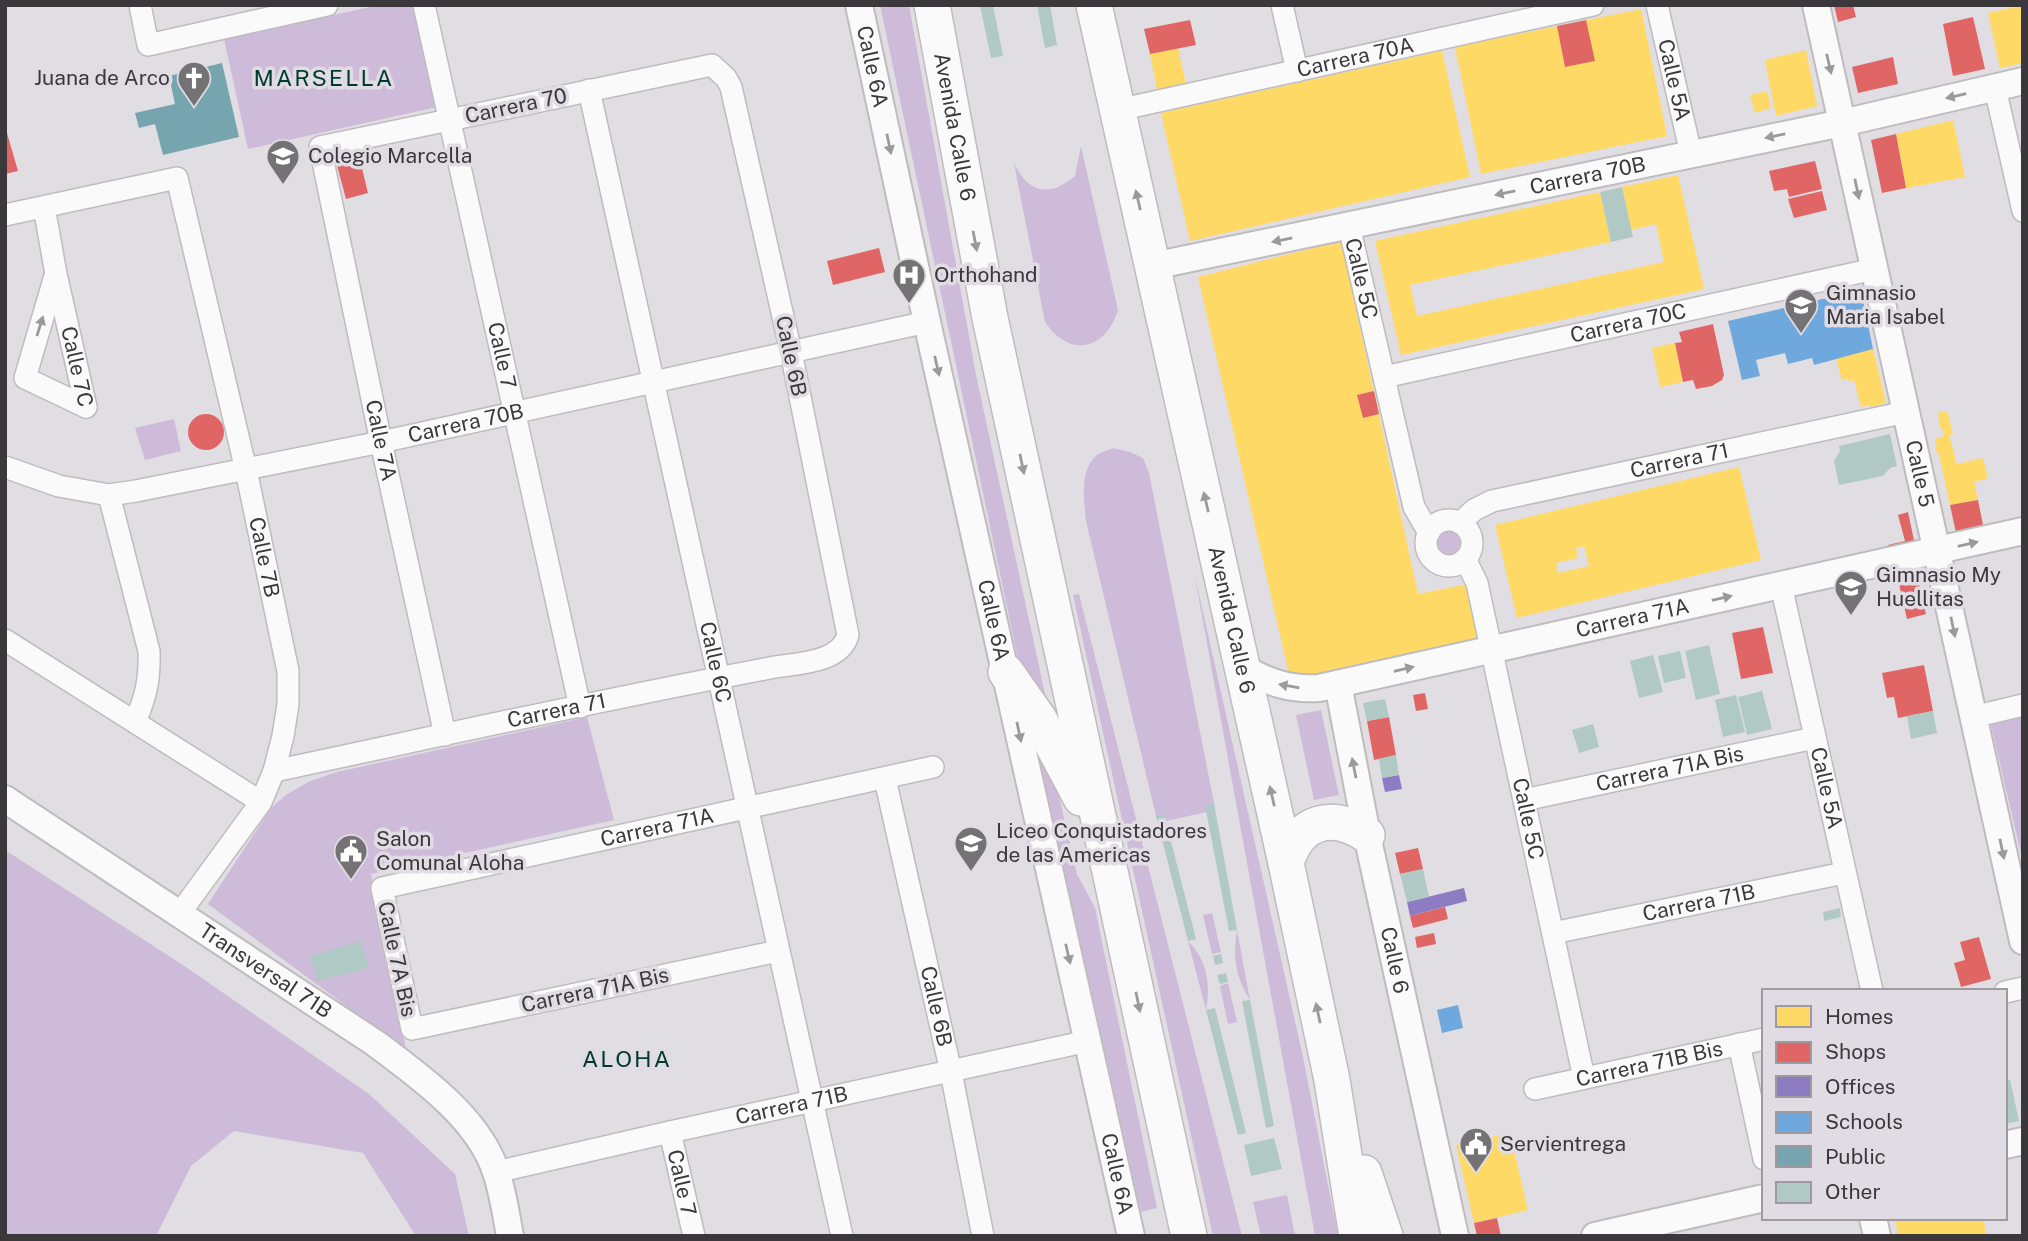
<svg xmlns="http://www.w3.org/2000/svg" width="2028" height="1241" font-family="'Public Sans',sans-serif">
	<style>
		.green { fill: #cebbd9 }
		.homes { fill: #ffd966; fill-rule: evenodd }
		.shops { fill: #e06666 }
		.offices { fill: #8e7cc3 }
		.schools { fill: #6fa8dc }
		.public { fill: #76a5af }
		.building { fill: #b0c9c5 }
		.lines { fill: none; stroke-linecap: round; stroke-linejoin: round }
		.minor-casing { stroke: #bebcbf; stroke-width: 24 }
		.tertiary-casing { stroke: #bebcbf; stroke-width: 30 }
		.trunk-casing { stroke: #bebcbf; stroke-width: 38 }
		.minor { stroke: #fafafb; stroke-width: 21 }
		.tertiary { stroke: #fafafb; stroke-width: 26 }
		.trunk { stroke: #fafafb; stroke-width: 35 }
		.oneway { fill: #9a999b }
		.labels { text-anchor: middle; stroke-width: 7; stroke-linejoin: round; paint-order: stroke }
		.street-label { font-size: 21px; fill: #3a383b; stroke: #e1dce4 }
		.poi-label { font-size: 21px; fill: #3a383b; stroke: #e1dce4; text-anchor: start }
		.neighbourhood-label { font-size: 23px; letter-spacing: 2px; fill: #003b2f; stroke: #e1dce4 }
	</style>
	<rect width="100%" height="100%" fill="#e0dee2"/>
	<path class="green" d="M379,5H414L437,107L248,149L224,39Z
		M880,5H909L976,375L1050,717L1022,678Z
		M1081,146L1118,310C1105,351 1069,358 1045,322L1014,163C1028,193 1049,198 1075,176Z
		M174,419L181,451L145,460L135,428Z
		M1113,448L1130,452L1143,458L1149,473L1214,803L1207,812L1166,821L1164,814L1156,816L1086,521C1084,500 1079,470 1097,455C1101,452 1109,450 1113,448Z
		M1434 544a16 16 0 1 1 32 0a16 16 0 1 1-32 0Z
		M1194,572L1303,1057L1338,1236H1315Z
		M1079,594L1242,1236H1213L1073,595Z
		M1321,710L1339,795L1314,800L1296,715Z
		M2023,714V862L1990,721Z
		M587,717L614,820L371,874L406,1050L208,904L271,808L286,795L310,781L337,772Z
		M1033,729L1049,753L1077,874L1095,908L1157,1208L1141,1212Z
		M5,850L186,967L369,1094L455,1174L469,1236H416L363,1153L234,1131L191,1166L156,1236H5Z
		M1212,913L1221,952L1212,954L1203,915Z
		M1237,930L1250,1000C1235,977 1233,956 1237,930Z
		M1188,941C1207,960 1211,984 1206,1010Z
		M1228,983L1237,1022L1228,1024L1220,986Z
		M1287,1195L1295,1236H1261L1253,1202Z"/>
	<path class="homes" d="M2020,6L2023,19V63L2000,68L1988,13Z
		M1641,9L1667,136L1481,174L1455,47Z
		M1178,48L1187,89L1158,95L1150,54Z
		M1806,50L1817,106L1776,116L1765,60Z
		M1442,51L1470,177L1190,241L1161,113Z
		M1767,91L1771,108L1755,113L1750,95Z
		M1953,120L1965,177L1906,188L1896,134Z
		M1678,175L1704,289L1401,355L1375,241L1600,192L1611,242L1410,285L1417,316L1664,262L1656,224L1631,230L1622,187Z
		M1341,241L1418,594L1468,584L1483,645L1291,683L1198,277Z
		M1675,343L1683,382L1660,387L1652,348Z
		M1873,349L1886,403L1871,407L1870,405L1861,407L1854,380L1849,382L1848,378L1842,380L1836,359Z
		M1947,411L1953,434L1949,435L1957,464L1983,458L1988,478L1974,482L1978,500L1950,505L1939,455L1935,448L1937,445L1935,439L1944,436L1942,428H1940L1938,413Z
		M1739,467L1761,560L1517,618L1495,525ZM1584,546L1589,566L1558,573L1556,563L1578,558L1576,548Z
		M1510,1133L1528,1210L1474,1223L1456,1145Z
		M1895,1218H1983L1987,1236H1898Z"/>
	<path class="shops" d="M1834,5H1853L1856,17L1838,22Z
		M1973,17L1985,69L1953,76L1943,24Z
		M1190,20L1196,45L1150,54L1144,29Z
		M1586,20L1595,61L1565,67L1557,26Z
		M1893,57L1898,84L1858,93L1852,67Z
		M5,126L18,171L5,174Z
		M1896,134L1906,188L1882,193L1871,140Z
		M358,152L368,193L346,199L335,158Z
		M1815,161L1822,189L1789,197L1787,189L1774,191L1769,171Z
		M1822,191L1827,210L1794,218L1788,199Z
		M879,248L885,272L833,285L827,261Z
		M1713,324L1724,375L1722,380L1712,386L1696,389L1693,380L1683,382L1675,343L1682,342L1679,332Z
		M1374,391L1379,414L1363,418L1357,395Z
		M188 432a18 18 0 1 1 36 0a18 18 0 1 1-36 0Z
		M1978,500L1984,530L1956,533L1950,505Z
		M1908,512L1915,545L1890,551L1888,545L1905,541L1898,515Z
		M1918,579L1926,614L1907,619L1899,584Z
		M1763,627L1773,673L1741,679L1732,633Z
		M1924,665L1933,711L1898,718L1894,697L1887,698L1882,673Z
		M1425,693L1428,709L1416,711L1413,695Z
		M1389,717L1396,755L1374,760L1367,721Z
		M1418,848L1423,869L1400,874L1395,853Z
		M1445,907L1448,919L1413,928L1410,916Z
		M1434,933L1436,944L1417,948L1415,937Z
		M1979,937L1991,979L1961,987L1954,963L1965,960L1960,942Z
		M1497,1218L1501,1236H1477L1474,1223Z"/>
	<path class="offices" d="M1399,775L1402,789L1385,792L1382,778Z
		M1464,888L1467,901L1410,916L1407,902Z"/>
	<path class="schools" d="M1861,290L1873,349L1814,365L1812,358L1788,364L1785,353L1756,360L1760,376L1742,380L1728,321Z
		M1458,1005L1463,1028L1442,1033L1437,1010Z"/>
	<path class="public" d="M222,63L239,137L163,155L155,124L139,128L135,113L175,104L169,76Z"/>
	<path class="building" d="M980,5H993L1003,56L991,58Z
		M1037,5H1050L1057,45L1045,48Z
		M1622,187L1633,237L1611,242L1600,192Z
		M1890,434L1897,466L1890,468L1883,476L1839,485L1834,461L1840,451L1839,446Z
		M1709,645L1720,694L1696,700L1685,651Z
		M1680,651L1686,678L1664,683L1658,656Z
		M1653,655L1663,692L1639,698L1630,661Z
		M1762,691L1772,729L1747,735L1738,697Z
		M1736,695L1745,732L1723,737L1715,700Z
		M1385,699L1389,717L1367,721L1363,703Z
		M1933,711L1937,733L1911,739L1907,716Z
		M1593,724L1599,747L1579,753L1572,730Z
		M1396,755L1399,775L1382,778L1379,759Z
		M1214,803L1237,930L1229,931L1205,805Z
		M1164,814L1196,939L1188,941L1156,816Z
		M1423,869L1429,897L1407,902L1400,874Z
		M1840,908L1841,917L1824,921L1823,912Z
		M361,941L369,968L318,981L309,956Z
		M1221,954L1223,963L1215,965L1213,956Z
		M1226,973L1228,982L1220,984L1217,975Z
		M1250,1000L1274,1126L1266,1128L1242,1001Z
		M1215,1008L1246,1133L1238,1135L1206,1010Z
		M2010,1080L2019,1121L2005,1124V1081Z
		M1274,1138L1282,1169L1251,1176L1244,1145Z"/>
	<g class="lines">
		<defs>
			<g id="minor">
				<path d="M140,5L148,45L327,5"/>
				<path id="s1" d="M424,5L580,707"/>
				<path d="M1282,5L1297,71"/>
				<path id="s2" d="M1657,5L1691,154"/>
				<path d="M1995,88L2023,211"/>
				<path id="s3" d="M589,90L842,1236"/>
				<path id="s4" d="M1118,110L1593,5"/>
				<path id="s5" d="M44,207L56,274L86,407"/>
				<path id="s6" d="M5,215L177,178L246,470L288,671V704L283,736L274,771L261,802L180,913"/>
				<path id="s7" d="M1349,226L1414,507L1429,533"/>
				<path d="M55,276L25,378L86,407"/>
				<path id="s8" d="M1384,377L1874,269"/>
				<path id="s9" d="M5,467L59,486L109,495L136,491L381,442L927,322"/>
				<path d="M109,495L149,651C150,680 146,696 135,722"/>
				<circle cx="1449" cy="543" r="23"/>
				<path id="s10" d="M1460,523L1474,510L1492,501L1906,412"/>
				<path id="s11" d="M1465,559L1477,583L1584,1078"/>
				<path id="s12" d="M1781,585L1872,991"/>
				<path d="M5,640L261,802"/>
				<path d="M1973,717L2023,705"/>
				<path id="s13" d="M274,771C439,736 604,699 770,668C795,663 840,664 848,635L791,352L731,87L726,78L712,65L320,147L381,442L445,735"/>
				<path id="s14" d="M885,779L951,1072L983,1236"/>
				<path id="s15" d="M1524,800L1814,738"/>
				<path id="s16" d="M1553,933L1844,873"/>
				<path id="s17" d="M778,951L412,1029L382,888L933,767"/>
				<path d="M2005,992L2023,988"/>
				<path d="M1739,1044L1764,1159"/>
				<path id="s18" d="M1535,1089L1764,1039"/>
				<path id="s19" d="M670,1132L694,1236"/>
				<path id="s20" d="M496,1172L670,1132L1088,1041"/>
			</g>
			<g id="tertiary">
				<path id="s21" d="M859,5L927,322L1131,1236"/>
				<path id="s22" d="M1816,5L2023,941"/>
				<path id="s23" d="M1153,266L1842,123L2023,81"/>
				<path id="s24" d="M1243,668C1268,682 1289,690 1319,688L2023,531"/>
				<path id="s25" d="M1338,684L1367,835L1455,1236"/>
				<path id="s26" d="M5,799L375,1043C419,1076 479,1118 496,1172C503,1192 506,1215 510,1236"/>
				<path d="M2005,1145L2023,1141"/>
				<path d="M1873,1218L1877,1236"/>
				<path d="M1595,1236L1764,1198"/>
			</g>
			<g id="trunk">
				<path id="s27" d="M932,5L990,318L1189,1236"/>
				<path id="s28" d="M1094,5L1286,863L1332,1080L1357,1236"/>
				<path d="M1006,672L1039,719L1081,798"/>
				<path d="M1286,863C1299,820 1332,812 1367,835"/>
				<path d="M1364,1173L1385,1236"/>
			</g>
		</defs>
		<use href="#minor" class="minor-casing"/>
		<use href="#tertiary" class="tertiary-casing"/>
		<use href="#trunk" class="trunk-casing"/>
		<use href="#minor" class="minor"/>
		<use href="#tertiary" class="tertiary"/>
		<use href="#trunk" class="trunk"/>
	</g>
	<defs><path id="oneway-solid" d="M-6-.8H1V-3.2L6.5 0L1 3.2V.8H-6Z" transform="scale(1.75)"/></defs>
	<g class="oneway">
		<use href="#oneway-solid" transform="translate(1829 64) rotate(77)"/>
		<use href="#oneway-solid" transform="translate(1956 96) rotate(167)"/>
		<use href="#oneway-solid" transform="translate(1775 136) rotate(168)"/>
		<use href="#oneway-solid" transform="translate(889 144) rotate(78)"/>
		<use href="#oneway-solid" transform="translate(1857 189) rotate(78)"/>
		<use href="#oneway-solid" transform="translate(1505 193) rotate(168)"/>
		<use href="#oneway-solid" transform="translate(1138 200) rotate(-103)"/>
		<use href="#oneway-solid" transform="translate(1282 240) rotate(168)"/>
		<use href="#oneway-solid" transform="translate(975 241) rotate(79)"/>
		<use href="#oneway-solid" transform="translate(40 326) rotate(-73)"/>
		<use href="#oneway-solid" transform="translate(937 366) rotate(77)"/>
		<use href="#oneway-solid" transform="translate(1022 464) rotate(78)"/>
		<use href="#oneway-solid" transform="translate(1206 502) rotate(-103)"/>
		<use href="#oneway-solid" transform="translate(1968 544) rotate(-13)"/>
		<use href="#oneway-solid" transform="translate(1722 598) rotate(-13)"/>
		<use href="#oneway-solid" transform="translate(1953 627) rotate(78)"/>
		<use href="#oneway-solid" transform="translate(1404 669) rotate(-13)"/>
		<use href="#oneway-solid" transform="translate(1289 686) rotate(-170)"/>
		<use href="#oneway-solid" transform="translate(1019 732) rotate(78)"/>
		<use href="#oneway-solid" transform="translate(1354 768) rotate(-101)"/>
		<use href="#oneway-solid" transform="translate(1272 796) rotate(-103)"/>
		<use href="#oneway-solid" transform="translate(2002 849) rotate(78)"/>
		<use href="#oneway-solid" transform="translate(1068 954) rotate(77)"/>
		<use href="#oneway-solid" transform="translate(1138 1002) rotate(78)"/>
		<use href="#oneway-solid" transform="translate(1318 1013) rotate(-102)"/>
	</g>
	<defs>
		<symbol id="church-pin" viewBox="-11 -11 22 30"><path d="M0 17L-7.5 6A9.5 9.5 0 1 1 7.5 6Z" fill="#747275" stroke="#e1dce4"/><path d="M-1.2-6h2.4v3.5h3.3v2.4h-3.3V6h-2.4V-.1h-3.3v-2.4h3.3Z" fill="#fff"/></symbol>
		<symbol id="school-pin" viewBox="-11 -11 22 30"><path d="M0 17L-7.5 6A9.5 9.5 0 1 1 7.5 6Z" fill="#747275" stroke="#e1dce4"/><path d="M0-5L7-2L0 1L-7-2ZM-4 1L0 2.5L4 1V4Q0 6-4 4Z" fill="#fff"/></symbol>
		<symbol id="hospital-pin" viewBox="-11 -11 22 30"><path d="M0 17L-7.5 6A9.5 9.5 0 1 1 7.5 6Z" fill="#747275" stroke="#e1dce4"/><path d="M-5-5h3v3.5h4V-5h3V5h-3V1.5h-4V5h-3Z" fill="#fff"/></symbol>
		<symbol id="civic-pin" viewBox="-11 -11 22 30"><path d="M0 17L-7.5 6A9.5 9.5 0 1 1 7.5 6Z" fill="#747275" stroke="#e1dce4"/><path d="M-.6-6.5H3V-4.5H.6V-3L4-1V1h2V6H-6V1h2V-1L-.6-3ZM-1.2 2.5V6h2.4V2.5Z" fill="#fff"/></symbol>
	</defs>
	<g fill-rule="evenodd">
		<use href="#church-pin" x="175" y="59" width="38" height="52"/>
		<use href="#school-pin" x="264" y="137" width="38" height="52"/>
		<use href="#hospital-pin" x="890" y="256" width="38" height="52"/>
		<use href="#school-pin" x="1782" y="286" width="38" height="52"/>
		<use href="#school-pin" x="1832" y="568" width="38" height="52"/>
		<use href="#school-pin" x="952" y="824" width="38" height="52"/>
		<use href="#civic-pin" x="332" y="832" width="38" height="52"/>
		<use href="#civic-pin" x="1457" y="1125" width="38" height="52"/>
	</g>
	<g class="labels">
		<g class="street-label">
			<text dy="7" stroke="none"><textPath href="#s4" startOffset="243">Carrera 70A</textPath></text>
			<text dy="7" stroke="none"><textPath href="#s21" startOffset="63">Calle 6A</textPath></text>
			<text dy="7" stroke="none"><textPath href="#s2" startOffset="77">Calle 5A</textPath></text>
			<text transform="translate(516 106) rotate(-12)" y="7">Carrera 70</text>
			<text dy="7" stroke="none"><textPath href="#s27" startOffset="124">Avenida Calle 6</textPath></text>
			<text dy="7" stroke="none"><textPath href="#s23" startOffset="444">Carrera 70B</textPath></text>
			<text dy="7" stroke="none"><textPath href="#s7" startOffset="54">Calle 5C</textPath></text>
			<text dy="7" stroke="none"><textPath href="#s8" startOffset="250">Carrera 70C</textPath></text>
			<text dy="7" stroke="none"><textPath href="#s1" startOffset="359">Calle 7</textPath></text>
			<text transform="translate(791 356) rotate(78)" y="7">Calle 6B</text>
			<text dy="7" stroke="none"><textPath href="#s5" startOffset="163">Calle 7C</textPath></text>
			<text dy="7" stroke="none"><textPath href="#s9" startOffset="472">Carrera 70B</textPath></text>
			<text dy="7" stroke="none"><textPath href="#s13" startOffset="1886">Calle 7A</textPath></text>
			<text dy="7" stroke="none"><textPath href="#s10" startOffset="231">Carrera 71</textPath></text>
			<text dy="7" stroke="none"><textPath href="#s22" startOffset="480">Calle 5</textPath></text>
			<text dy="7" stroke="none"><textPath href="#s6" startOffset="565">Calle 7B</textPath></text>
			<text dy="7" stroke="none"><textPath href="#s24" startOffset="401">Carrera 71A</textPath></text>
			<text dy="7" stroke="none"><textPath href="#s28" startOffset="630">Avenida Calle 6</textPath></text>
			<text dy="7" stroke="none"><textPath href="#s21" startOffset="630">Calle 6A</textPath></text>
			<text dy="7" stroke="none"><textPath href="#s3" startOffset="586">Calle 6C</textPath></text>
			<text dy="7" stroke="none"><textPath href="#s13" startOffset="289">Carrera 71</textPath></text>
			<text dy="7" stroke="none"><textPath href="#s15" startOffset="149">Carrera 71A Bis</textPath></text>
			<text dy="7" stroke="none"><textPath href="#s12" startOffset="208">Calle 5A</textPath></text>
			<text dy="7" stroke="none"><textPath href="#s11" startOffset="268">Calle 5C</textPath></text>
			<text dy="7" stroke="none"><textPath href="#s17" startOffset="800">Carrera 71A</textPath></text>
			<text dy="7" stroke="none"><textPath href="#s16" startOffset="149">Carrera 71B</textPath></text>
			<text transform="translate(397 959) rotate(78)" y="7">Calle 7A Bis</text>
			<text dy="7" stroke="none"><textPath href="#s25" startOffset="282">Calle 6</textPath></text>
			<text dy="7" stroke="none"><textPath href="#s26" startOffset="312">Transversal 71B</textPath></text>
			<text transform="translate(595 990) rotate(-12)" y="7">Carrera 71A Bis</text>
			<text dy="7" stroke="none"><textPath href="#s14" startOffset="233">Calle 6B</textPath></text>
			<text dy="7" stroke="none"><textPath href="#s18" startOffset="117">Carrera 71B Bis</textPath></text>
			<text dy="7" stroke="none"><textPath href="#s20" startOffset="303">Carrera 71B</textPath></text>
			<text dy="7" stroke="none"><textPath href="#s21" startOffset="1197">Calle 6A</textPath></text>
			<text dy="7" stroke="none"><textPath href="#s19" startOffset="52">Calle 7</textPath></text>
		</g>
		<g class="poi-label">
			<text x="170" y="85" text-anchor="end">Juana de Arco</text>
			<text x="308" y="163">Colegio Marcella</text>
			<text x="934" y="282">Orthohand</text>
			<text x="1826" y="300">Gimnasio<tspan x="1826" dy="24">Maria Isabel</tspan></text>
			<text x="1876" y="582">Gimnasio My<tspan x="1876" dy="24">Huellitas</tspan></text>
			<text x="996" y="838">Liceo Conquistadores<tspan x="996" dy="24">de las Americas</tspan></text>
			<text x="376" y="846">Salon<tspan x="376" dy="24">Comunal Aloha</tspan></text>
			<text x="1500" y="1151">Servientrega</text>
		</g>
		<g class="neighbourhood-label">
			<text x="324" y="86">MARSELLA</text>
			<text x="627" y="1067">ALOHA</text>
		</g>
	</g>
	<rect width="2028" height="1241" fill="none" stroke="#3a383b" stroke-width="14"/>
	<rect x="1762" y="989" width="245" height="231" fill="#e1dce4" stroke="#9e9aa0" stroke-width="2"/>
	<rect x="1776" y="1006" width="35" height="21" fill="#ffd966" stroke="#9e9aa0" stroke-width="2"/>
	<text x="1825" y="1024" font-size="21" fill="#3a383b">Homes</text>
	<rect x="1776" y="1042" width="35" height="21" fill="#e06666" stroke="#9e9aa0" stroke-width="2"/>
	<text x="1825" y="1059" font-size="21" fill="#3a383b">Shops</text>
	<rect x="1776" y="1076" width="35" height="21" fill="#8e7cc3" stroke="#9e9aa0" stroke-width="2"/>
	<text x="1825" y="1094" font-size="21" fill="#3a383b">Offices</text>
	<rect x="1776" y="1112" width="35" height="21" fill="#6fa8dc" stroke="#9e9aa0" stroke-width="2"/>
	<text x="1825" y="1129" font-size="21" fill="#3a383b">Schools</text>
	<rect x="1776" y="1146" width="35" height="21" fill="#76a5af" stroke="#9e9aa0" stroke-width="2"/>
	<text x="1825" y="1164" font-size="21" fill="#3a383b">Public</text>
	<rect x="1776" y="1182" width="35" height="21" fill="#b0c9c5" stroke="#9e9aa0" stroke-width="2"/>
	<text x="1825" y="1199" font-size="21" fill="#3a383b">Other</text>
</svg>
